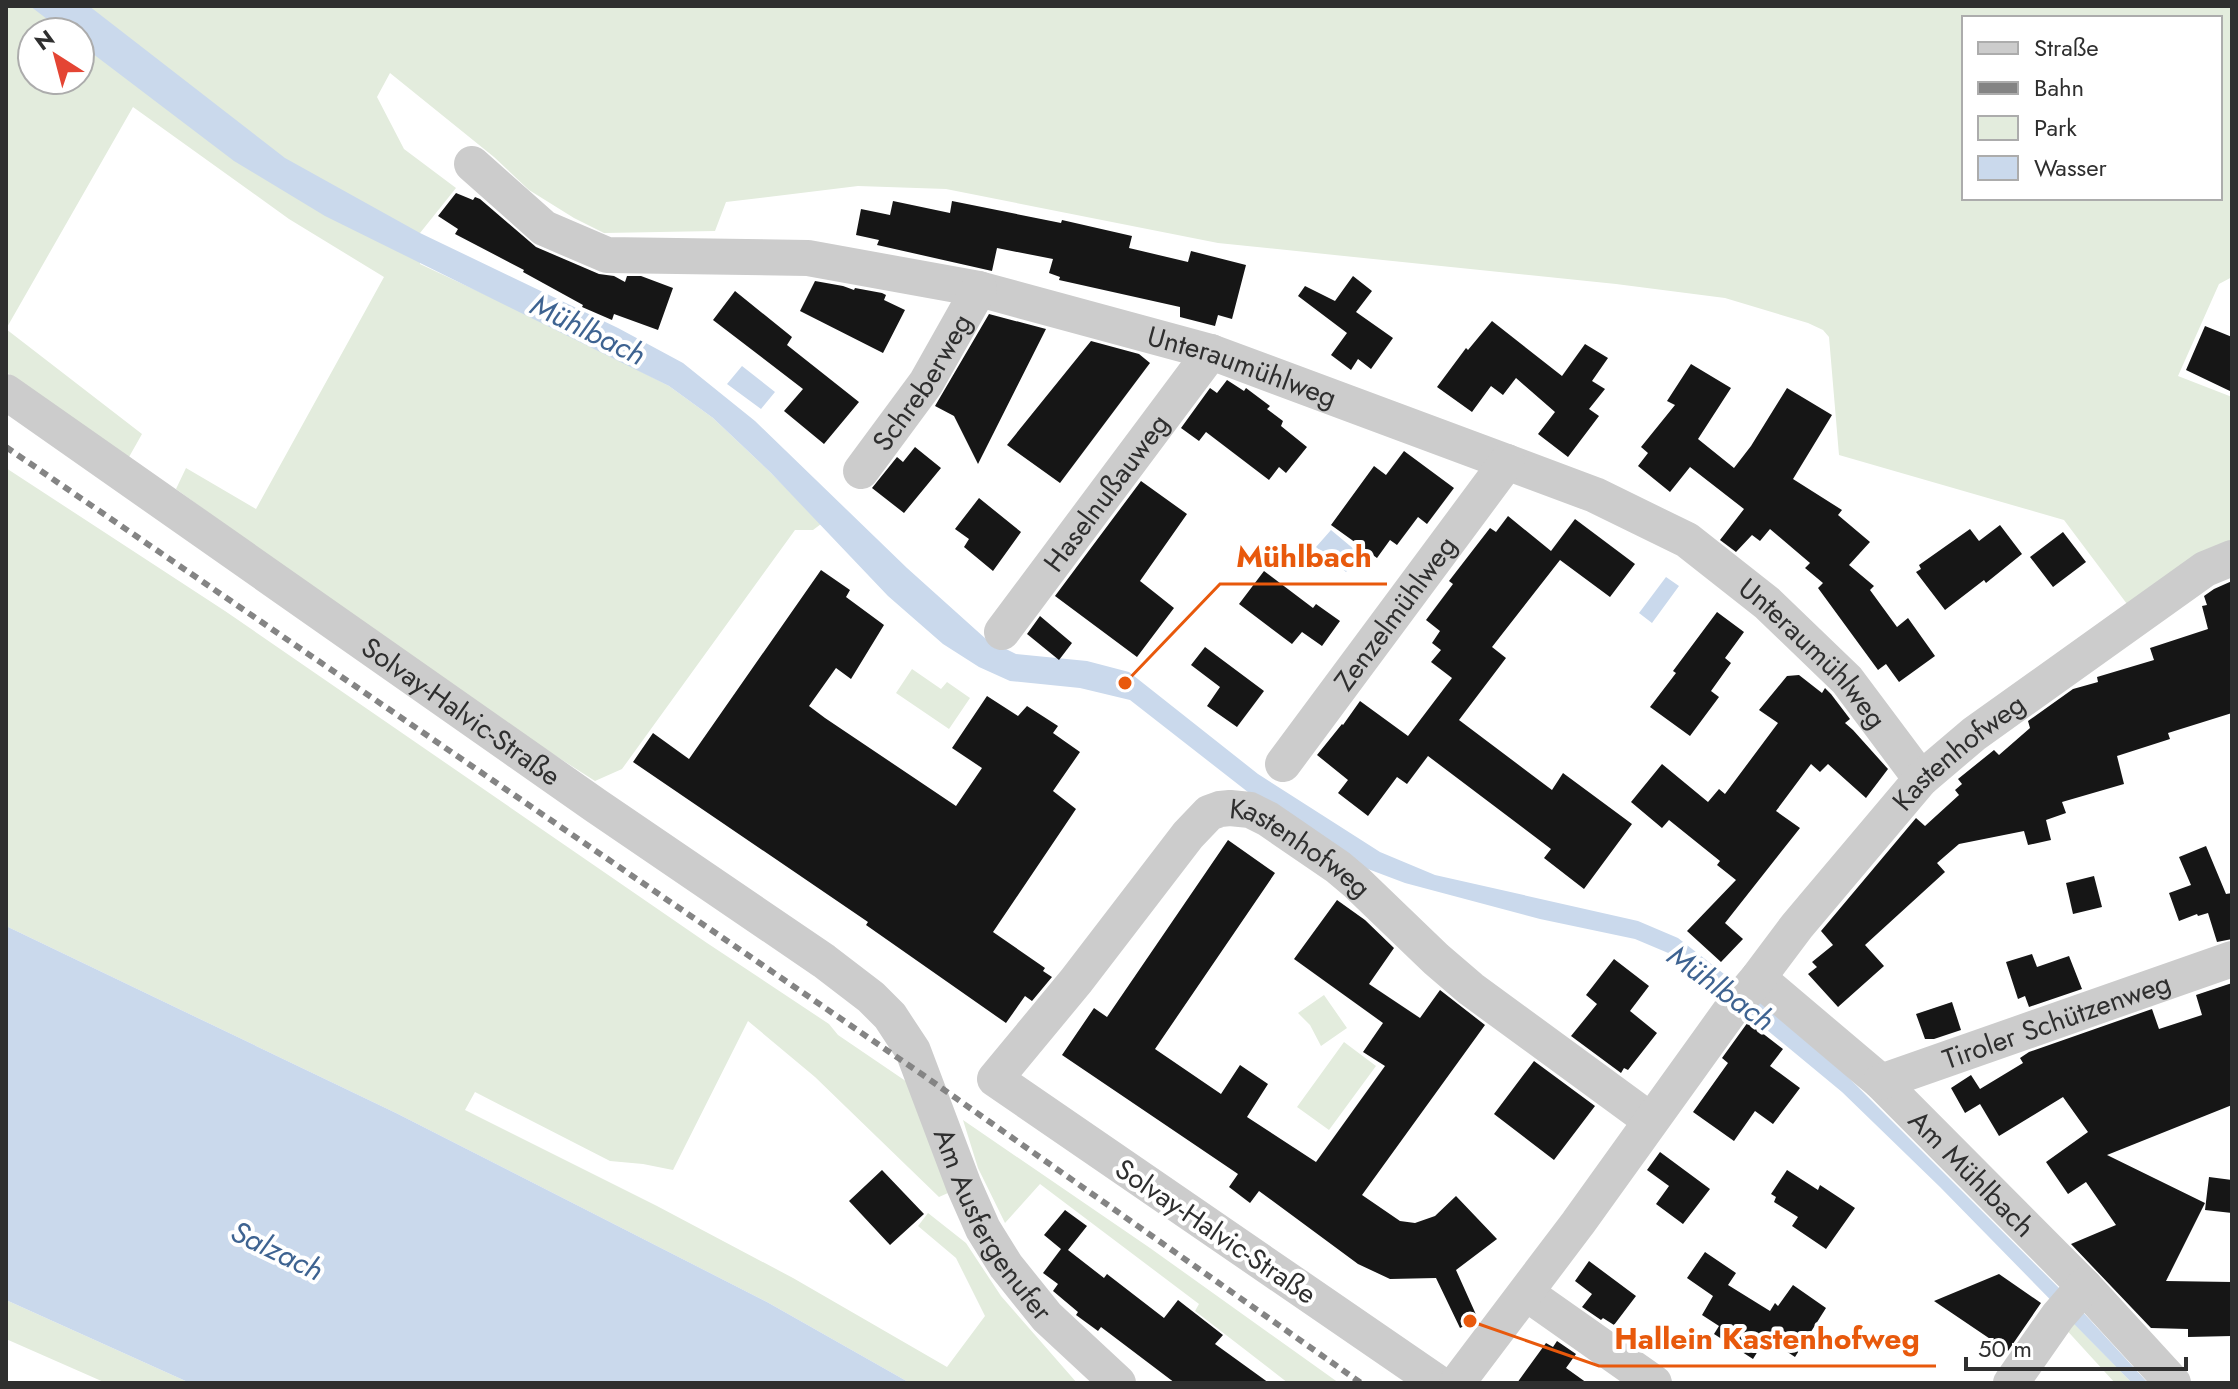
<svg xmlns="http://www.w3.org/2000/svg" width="2238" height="1389" font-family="Jost,sans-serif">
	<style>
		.green { fill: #e3ecdd; fill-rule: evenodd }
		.water { fill: #cad9ec }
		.building { fill: #161616 }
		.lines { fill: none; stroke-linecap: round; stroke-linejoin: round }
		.minor { stroke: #ccc; stroke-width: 36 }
		.rail { stroke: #848484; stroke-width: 6; stroke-dasharray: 8 6; stroke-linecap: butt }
		.labels { text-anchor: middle; stroke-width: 8; stroke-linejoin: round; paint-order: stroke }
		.street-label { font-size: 28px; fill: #2f2f2f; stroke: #fff }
		.water-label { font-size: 30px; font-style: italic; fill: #3e6391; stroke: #fff }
		.leader { fill: none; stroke: #e8590c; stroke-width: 3 }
		.callout-dot { fill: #e8590c; stroke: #fff; stroke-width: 3 }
		.callout-label { font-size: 30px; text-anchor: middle; font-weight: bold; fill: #e8590c; stroke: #fff; stroke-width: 8; stroke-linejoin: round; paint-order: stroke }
	</style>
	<rect width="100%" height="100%" fill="#fff"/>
	<path class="green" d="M6,6H2232V277L2219,284L2178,376L2232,397V542L2127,604L2064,520L1839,455L1829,337L1823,330L1808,323L1725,298L1616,284L1218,243L946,189L858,186L726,202L715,231L604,233L574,218L529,190L494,157L390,73L377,97L404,149L456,188L420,233V264L550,325L669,386L713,418L771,473L821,524L813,530H795L622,769L595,781L445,685L176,489L186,468L256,509L384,277L289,219L133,107L6,329L142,434L129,457L6,372ZM1964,18H2220V198H1964ZM32,32H80V80H32Z
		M6,468L225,611L707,943L829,1024L838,1035L913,1086L948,1193L939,1197L815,1077L748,1021L673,1170L643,1164L610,1161L475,1092L465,1110L657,1206L793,1278L947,1367L985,1316L956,1258L918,1226L928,1213L966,1243L1001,1296L1077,1383H910L767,1302L396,1113L6,926Z
		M912,669L941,689L947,682L970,698L949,729L896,693Z
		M1324,995L1347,1028L1321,1046L1310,1025L1298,1013Z
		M1344,1042L1376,1066L1329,1130L1297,1107Z
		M963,1120L1150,1248L1339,1383H1288L1195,1311L1199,1304L1040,1184L1005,1223L978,1168Z
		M6,1300L190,1383H106L6,1339Z
		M2070,1319L2132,1383H2115L2062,1325Z"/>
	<path class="water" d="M30,6H89L285,158L420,233L618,328L683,363L755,421L907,568L986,639L1016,654L1087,661L1129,672L1258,774L1380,852L1435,875L1638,921L1678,938L1784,1021L1839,1068L2081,1310L2148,1383H2132L1940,1187L1842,1092L1749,1015L1719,993L1673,955L1635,939L1540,919L1405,883L1360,866L1253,796L1130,700L1080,688L1010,681L979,667L943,644L888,596L771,473L713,418L669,386L325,216L234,161L80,44V32H64Z
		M742,366L775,392L761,409L727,384Z
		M1331,530L1361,555L1346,572L1316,547Z
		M1666,577L1679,586L1652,623L1639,613Z
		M6,926L396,1113L767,1302L910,1383H190L6,1300Z"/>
	<path class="building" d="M456,193L473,200L475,197L480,199L536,247L599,274L614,276L625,282L627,276H641L673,288L658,330L614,314L612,320L582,307L583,305L523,272L524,270L455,234L458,229L438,216Z
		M893,201L950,213L952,201L1061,223L1062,220L1132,236L1129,248L1188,262L1191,251L1246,265L1232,319L1218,315L1215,326L1180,317V307L1059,280L1060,277L1049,273L1053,259L997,248L992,271L877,245L879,240L856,235L861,209L890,215Z
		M1353,276L1372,291L1356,312L1393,338L1371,369L1358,359L1351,370L1331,355L1347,333L1298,296L1305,286L1335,301Z
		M815,281L843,286L854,290L855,288L882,293L886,295L884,300L905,310L883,353L800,311Z
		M735,291L792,337L787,345L859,402L824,444L784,411L803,389L713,320Z
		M989,314L1046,329L978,464L954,416L935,406Z
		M1492,321L1562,376L1585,344L1608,358L1592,381L1605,389L1589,409L1599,416L1568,457L1538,434L1555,412L1516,378L1503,395L1491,386L1472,412L1437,387L1466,348L1468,350Z
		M2205,326L2232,337V392L2186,370Z
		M1091,341L1139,354L1150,363L1060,483L1007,445Z
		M1691,364L1731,388L1698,439L1734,468L1751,446L1787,388L1832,415L1793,479L1842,510L1838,515L1870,542L1849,565L1874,586L1870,590L1897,627L1908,618L1935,656L1899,682L1886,664L1878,670L1818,588L1823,583L1805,568L1810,563L1770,529L1760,541L1752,535L1736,552L1720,540L1744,509L1690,467L1670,492L1638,466L1648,453L1641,447L1675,405L1667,401Z
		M1227,380L1244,391L1246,388L1270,406L1267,409L1283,421L1281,426L1307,447L1286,473L1279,467L1269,480L1206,432L1199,441L1181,428L1210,388L1217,393Z
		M915,447L941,468L904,513L872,488L897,457L903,462Z
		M1404,451L1454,488L1427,524L1418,517L1397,545L1390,540L1377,558L1331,525L1374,466L1386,475Z
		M1141,481L1187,514L1140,581L1174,608L1137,657L1055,596Z
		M979,498L1021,532L993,571L964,547L969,539L955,529Z
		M1508,516L1551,551L1575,519L1635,564L1610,597L1560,560L1492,647L1506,658L1459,720L1552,790L1563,773L1632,824L1584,889L1544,858L1551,849L1428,756L1407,784L1397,777L1368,816L1338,793L1348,780L1317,755L1342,724L1343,725L1360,701L1408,736L1452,678L1431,662L1441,650L1432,643L1440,631L1426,620L1453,584L1449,581L1490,528L1496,532Z
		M2000,525L2022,554L1986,583L1984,580L1945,610L1916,572L1921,569L1919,565L1970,529L1979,541Z
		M2063,532L2086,562L2053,587L2030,557Z
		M821,570L850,590L846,597L884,625L851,679L836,668L809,706L825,718L956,806L982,768L952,748L987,696L1018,716L1027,706L1058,726L1053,733L1080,752L1053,791L1076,809L993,932L1045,968L1043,971L1052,977L1032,1001L1025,996L1006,1023L866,925L868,922L633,762L653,733L689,759Z
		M1264,571L1313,608L1316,604L1340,621L1322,646L1302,632L1292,644L1239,604Z
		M2232,581V713L2168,733L2170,739L2117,756L2124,784L2062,802L2066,813L2046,820L2051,840L2028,845L2024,831L1959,844L1937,863L1945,872L1865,945L1884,966L1838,1007L1808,974L1817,967L1812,962L1833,945L1821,931L1916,818L1925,826L1959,795L1955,790L1962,784L1958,779L1994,750L1999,755L2030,728L2028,721L2073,689L2098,682L2097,677L2154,660L2150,648L2208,629L2202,606L2207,605L2204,596L2214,589Z
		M1717,612L1744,632L1725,658L1731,663L1711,691L1719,697L1690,736L1650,707L1676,673L1673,671Z
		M1040,616L1072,643L1059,660L1027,634Z
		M1205,647L1264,691L1237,727L1207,706L1220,687L1191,665Z
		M1799,675L1822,693L1825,688L1831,694L1850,719L1845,723L1853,730L1888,769L1866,798L1828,764L1820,772L1811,764L1776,811L1800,828L1725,923L1743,939L1721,962L1687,931L1736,880L1717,865L1720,861L1669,820L1662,828L1631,802L1662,764L1708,802L1719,789L1725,794L1778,723L1759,710L1787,676Z
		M1228,840L1275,873L1155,1049L1221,1094L1240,1065L1268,1084L1247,1117L1316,1162L1385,1066L1363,1052L1383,1023L1294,959L1337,900L1365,920L1394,948L1369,984L1420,1018L1440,990L1485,1025L1362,1195L1400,1221L1415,1223L1435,1216L1456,1196L1497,1239L1456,1270L1478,1319L1460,1328L1436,1278L1390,1279L1358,1264L1259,1191L1250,1203L1229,1187L1238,1174L1062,1055L1094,1008L1107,1017Z
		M2206,846L2226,894L2232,893V939L2217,942L2208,913L2198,916L2197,914L2179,921L2169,893L2191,885L2179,857Z
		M2094,876L2102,907L2073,914L2066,883Z
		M2032,954L2037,967L2069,956L2082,989L2029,1007L2025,996L2018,999L2006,962Z
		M1614,959L1649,986L1630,1011L1657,1033L1628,1070L1624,1068L1621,1073L1571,1036L1597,1004L1586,995Z
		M2232,983V1105L2107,1155L2205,1203L2166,1281L2232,1282V1336L2188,1337V1329L2151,1328L2071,1244L2116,1225L2086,1182L2068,1194L2046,1162L2088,1132L2063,1097L1999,1136L1980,1104L1965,1113L1951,1088L1971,1075L1980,1089L2023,1063L2020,1058L2029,1052L2152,1009L2159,1029L2202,1015L2196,995Z
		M1952,1002L1961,1030L1934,1039H1925L1916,1014Z
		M1748,1022L1783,1049L1770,1066L1800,1088L1773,1124L1755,1111L1734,1141L1693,1112L1728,1063L1722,1058Z
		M1534,1061L1595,1106L1554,1160L1494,1114Z
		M1660,1152L1710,1189L1683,1224L1656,1204L1669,1186L1647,1170Z
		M882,1170L924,1214L890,1245L849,1201Z
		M1787,1170L1818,1190L1820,1185L1855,1208L1826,1249L1792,1226L1798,1217L1774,1202L1776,1197L1771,1194Z
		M2209,1177L2232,1180V1213L2205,1210Z
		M1065,1210L1087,1226L1068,1250L1104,1278L1107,1274L1164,1318L1178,1300L1223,1335L1215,1344L1269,1383H1175L1101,1327L1098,1331L1076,1315L1078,1312L1053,1291L1058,1284L1043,1273L1061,1249L1044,1235Z
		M1705,1252L1736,1273L1728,1285L1770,1311L1775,1303L1778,1306L1793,1285L1826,1308L1795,1357L1766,1338L1753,1359L1714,1334L1719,1326L1702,1315L1713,1296L1687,1278Z
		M1589,1261L1636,1296L1614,1325L1603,1318L1601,1320L1582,1307L1592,1294L1575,1281Z
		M1999,1274L2041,1303L2008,1351L1934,1301Z
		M1557,1341L1576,1354L1566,1368L1587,1383H1517L1546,1343L1553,1347Z"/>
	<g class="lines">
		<g class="minor">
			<path id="s1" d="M472,164L544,228L607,255L808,258L979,289L1211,352L1595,495L1687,540L1767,603L1847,680L1921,779"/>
			<path id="s2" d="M6,392L595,805L824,961L871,997L890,1016L913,1051L964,1186L983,1229L1006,1266L1047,1317L1118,1383"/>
			<path id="s3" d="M861,471L926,383L979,289"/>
			<path id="s4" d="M1002,632L1211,352"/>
			<path id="s5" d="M1283,764L1507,462"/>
			<path id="s6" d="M1758,978L1881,1082L2084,1286L2173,1383"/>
			<path id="s7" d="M1881,1082L2232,959"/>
			<path d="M1526,1293L1654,1383"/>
			<path id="s8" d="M1438,1383L995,1079L1076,981L1188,835L1209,813L1220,809L1230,808L1250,810L1268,819L1338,867L1357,883L1436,959L1471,989L1650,1120"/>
			<path id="s9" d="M1457,1383L1578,1223L1731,1010L1758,978L1797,926L1921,779L1974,734L2205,569L2232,558"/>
			<path d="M2011,1383L2058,1316L2084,1286"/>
		</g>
		<path class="rail" d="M6,447L923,1075L1361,1383"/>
	</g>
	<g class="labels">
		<g class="street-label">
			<text dy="10" stroke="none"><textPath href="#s1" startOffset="814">Unteraumühlweg</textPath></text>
			<text dy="10" stroke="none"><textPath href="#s3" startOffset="108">Schreberweg</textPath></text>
			<text dy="10" stroke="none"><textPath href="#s4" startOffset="174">Haselnußauweg</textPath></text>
			<text dy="10" stroke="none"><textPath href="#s5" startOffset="188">Zenzelmühlweg</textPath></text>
			<text dy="10" stroke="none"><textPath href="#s1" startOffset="1462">Unteraumühlweg</textPath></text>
			<text dy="10" stroke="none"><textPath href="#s2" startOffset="556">Solvay-Halvic-Straße</textPath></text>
			<text dy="10" stroke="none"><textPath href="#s9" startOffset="808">Kastenhofweg</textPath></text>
			<text dy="10" stroke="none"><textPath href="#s8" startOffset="982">Kastenhofweg</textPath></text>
			<text dy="10" stroke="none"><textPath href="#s7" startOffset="186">Tiroler Schützenweg</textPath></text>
			<text dy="10" stroke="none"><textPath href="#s6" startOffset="290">Am Mühlbach</textPath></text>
			<text dy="10" stroke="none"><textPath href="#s2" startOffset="1316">Am Ausfergenufer</textPath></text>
			<text transform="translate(1216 1231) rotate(34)" y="10">Solvay-Halvic-Straße</text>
		</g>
		<g class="water-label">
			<text transform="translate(588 330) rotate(26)" y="10">Mühlbach</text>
			<text transform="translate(1721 988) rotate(36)" y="10">Mühlbach</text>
			<text transform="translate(277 1251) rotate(26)" y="10">Salzach</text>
		</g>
	</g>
	<path class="leader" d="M1125 683L1220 584H1387M1470 1321L1599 1366H1936"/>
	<g class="callout-dot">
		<circle cx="1125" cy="683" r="8"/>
		<circle cx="1470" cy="1321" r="8"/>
	</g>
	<g class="callout-label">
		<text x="1304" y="567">Mühlbach</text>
		<text x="1767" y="1349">Hallein Kastenhofweg</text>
	</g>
	<rect width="2238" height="1389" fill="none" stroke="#2f2f2f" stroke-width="16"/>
	<rect x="1962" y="16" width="260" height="184" fill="#ffffff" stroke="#acacac" stroke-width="2"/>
	<rect x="1978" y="42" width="40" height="12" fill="#cccccc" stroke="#acacac" stroke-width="2"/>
	<text x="2034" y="56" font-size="24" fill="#2f2f2f">Straße</text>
	<rect x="1978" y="82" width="40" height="12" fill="#848484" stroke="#acacac" stroke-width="2"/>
	<text x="2034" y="96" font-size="24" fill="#2f2f2f">Bahn</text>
	<rect x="1978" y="116" width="40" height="24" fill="#e3ecdd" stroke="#acacac" stroke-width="2"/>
	<text x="2034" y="136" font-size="24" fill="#2f2f2f">Park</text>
	<rect x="1978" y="156" width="40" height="24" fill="#cad9ec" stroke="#acacac" stroke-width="2"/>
	<text x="2034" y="176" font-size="24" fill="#2f2f2f">Wasser</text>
	<g transform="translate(56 56) rotate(324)"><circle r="38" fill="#ffffff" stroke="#acacac" stroke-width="2"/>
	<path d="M0-6L14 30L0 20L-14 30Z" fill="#e44534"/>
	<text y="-12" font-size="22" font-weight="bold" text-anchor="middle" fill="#2f2f2f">N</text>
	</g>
	<path d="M1966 1357v12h220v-12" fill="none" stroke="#2f2f2f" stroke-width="4"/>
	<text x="1978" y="1357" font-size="24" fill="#2f2f2f" stroke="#ffffff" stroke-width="6" paint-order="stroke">50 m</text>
</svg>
